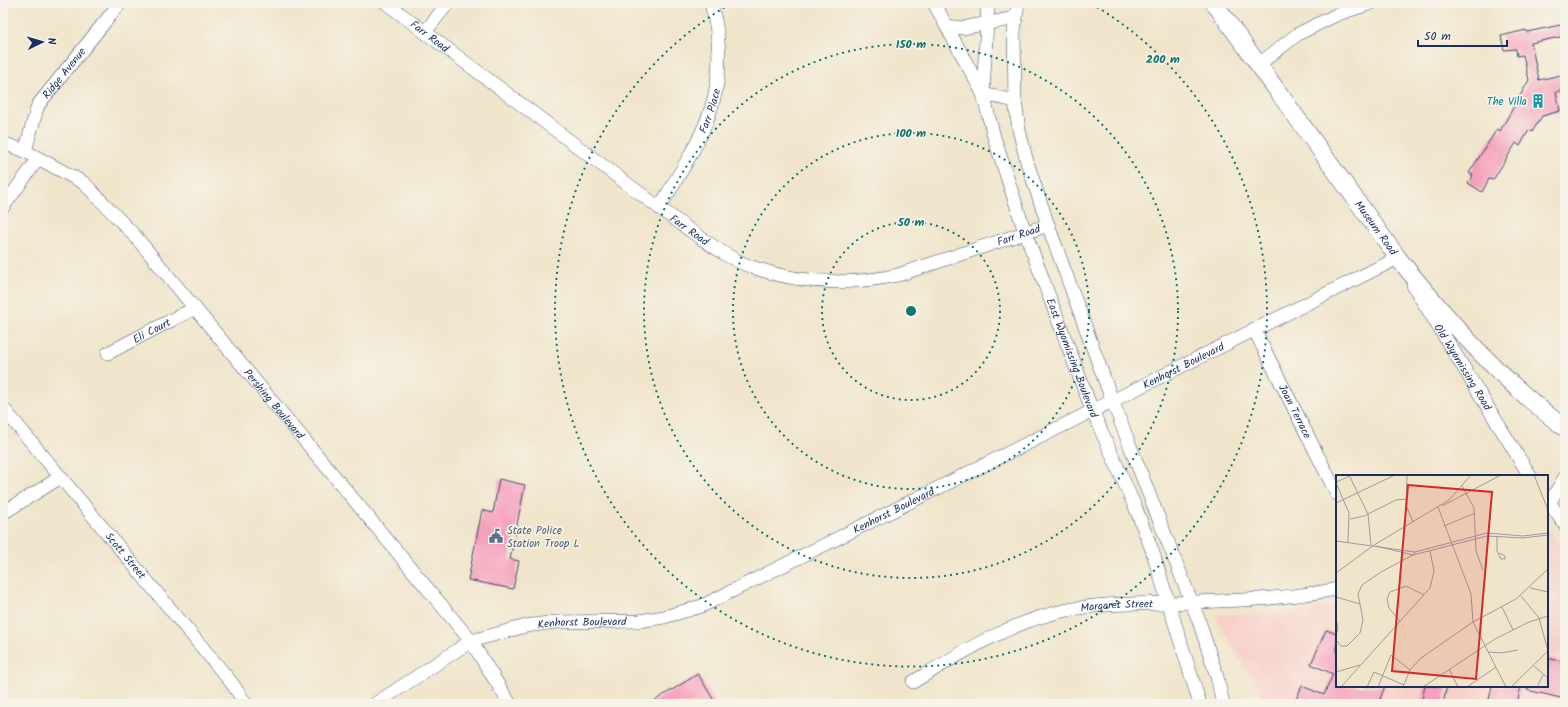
<svg xmlns="http://www.w3.org/2000/svg" width="1568" height="707" font-family="Kalam,sans-serif">
	<style>
		.built { fill: #f7d1c9 }
		.building { fill: #f5a0bc }
		.lines { fill: none; stroke-linecap: round; stroke-linejoin: round }
		.minor-casing { stroke: #3b4a6e; stroke-width: 14 }
		.major-casing { stroke: #3b4a6e; stroke-width: 18 }
		.minor { stroke: #fff; stroke-width: 13 }
		.major { stroke: #fff; stroke-width: 17 }
		.ring { fill: none; stroke: #0f766e; stroke-width: 2; stroke-dasharray: 2 4 }
		.labels { text-anchor: middle; stroke-width: 3.5; stroke-linejoin: round; paint-order: stroke }
		.street-label { font-size: 11px; fill: #1b2f5e; stroke: #f7f3e8 }
		.culture-label { font-size: 11px; fill: #0d838f; stroke: #f7f3e8; text-anchor: end }
		.service-label { font-size: 11px; fill: #4e5e75; stroke: #f7f3e8; text-anchor: start }
		.inset-road { fill: none; stroke: #9b9c9f; stroke-width: 1 }
		.view { fill: #d62828; fill-opacity: 0.15; stroke: #d62828; stroke-width: 2 }
		.inset-edge { fill: none; stroke: #1b2f5e; stroke-width: 2 }
		.centre { fill: #0f766e; stroke: #f7f3e8; stroke-width: 2 }
		.ring-label { font-size: 12px; text-anchor: middle; font-weight: bold; fill: #0f766e; stroke: #f7f3e8; stroke-width: 3.5; stroke-linejoin: round; paint-order: stroke }
	</style>
	<rect width="100%" height="100%" fill="#f7f3e8"/>
	<filter id="ink" filterUnits="userSpaceOnUse"><feTurbulence type="fractalNoise" baseFrequency=".025" numOctaves="2"/><feDisplacementMap in="SourceGraphic" scale="8" xChannelSelector="R" yChannelSelector="G"/><feConvolveMatrix kernelMatrix="1 2 1 2 8 2 1 2 1" color-interpolation-filters="sRGB"/></filter>
	<filter id="wash" filterUnits="userSpaceOnUse"><feTurbulence type="fractalNoise" baseFrequency=".012" numOctaves="4" result="noise"/><feDisplacementMap in="SourceGraphic" scale="16" xChannelSelector="R" yChannelSelector="G"/><feGaussianBlur stdDeviation="0.9" result="paint"/><feColorMatrix in="noise" values="0 0 0 0 0 0 0 0 0 0 0 0 0 0 0 0 0 1.4 0 .05"/><feComposite in="paint" operator="in"/></filter>
	<g filter="url(#wash)">
		<rect width="100%" height="100%" fill="#f0e5cb"/>
		<path class="built" d="M1547,526L1565,555V704H1267L1219,624L1216,614H1264L1312,609L1337,604V686H1547Z"/>
		<g id="blocks">
			<path class="building" d="M1565,24V36L1531,43L1539,80L1565,74V90L1556,92L1560,111L1542,116L1532,132L1529,130L1520,146L1516,143L1493,180L1489,179L1482,192L1468,183L1473,175L1469,173L1497,129L1500,131L1529,80L1523,55L1517,56L1516,49L1504,50L1501,36L1526,30L1527,32Z
				M499,479L525,485L510,559L519,561L513,589L468,580L482,510L493,513Z
				M1326,630L1337,634V686H1385L1378,704H1294L1302,686L1324,695L1333,674L1311,664Z
				M1547,658L1565,662V699L1527,690L1528,686H1547Z
				M698,674L716,704H649Z
				M1425,686H1447L1443,704H1421Z
				M1492,686H1521L1517,704H1488Z"/>
		</g>
	</g>
	<g filter="url(#ink)">
		<use href="#blocks" fill-opacity="0" stroke="#3b4a6e" stroke-width="1"/>
		<g class="lines">
			<defs>
				<g id="minor">
					<path id="s1" d="M386,3C463,61 540,119 618,177C642,195 666,213 691,231C709,243 726,257 747,265C796,284 847,286 898,275L1048,225"/>
					<path d="M934,3L983,94L1015,101"/>
					<path id="s2" d="M988,3L983,94L994,137L1025,232L1092,410L1136,509L1152,550L1200,704"/>
					<path d="M1018,3L1014,31L1015,101L1019,130L1027,162L1048,225L1112,400L1199,621L1217,677L1223,704"/>
					<path d="M946,26L962,28L1016,18"/>
					<path d="M425,32L448,3"/>
					<path d="M1258,65L1298,34L1338,14L1371,3"/>
					<path id="s3" d="M3,143L25,151L84,183L135,236L471,641L510,704"/>
					<path id="s4" d="M25,151L38,105L120,3"/>
					<path d="M3,207L38,159"/>
					<path id="s5" d="M659,208C702,137 735,90 711,3"/>
					<path id="s6" d="M1413,285L1530,476"/>
					<path id="s7" d="M1254,329L1337,494"/>
					<path id="s8" d="M108,353L195,308"/>
					<path id="s9" d="M3,408L231,682L246,704"/>
					<path d="M1547,499L1565,525"/>
					<path d="M1547,504L1550,502L1565,477"/>
					<path d="M3,513L61,477"/>
					<path id="s10" d="M913,682C961,653 1008,623 1063,611C1098,603 1132,604 1168,603C1224,601 1282,600 1337,589"/>
					<path id="s11" d="M375,704L471,641L526,626L556,622L639,621L664,617L702,606L1398,258L1402,266"/>
				</g>
				<g id="major">
					<path id="s12" d="M1214,3L1398,258C1449,321 1499,379 1565,428"/>
				</g>
			</defs>
			<use href="#minor" class="minor-casing"/>
			<use href="#major" class="major-casing"/>
			<use href="#minor" class="minor"/>
			<use href="#major" class="major"/>
		</g>
	</g>
	<g class="ring">
		<circle cx="911" cy="311" r="89"/>
		<circle cx="911" cy="311" r="178"/>
		<circle cx="911" cy="311" r="267"/>
		<path d="M1092 4A356 356 0 1 1 730 4"/>
	</g>
	<defs>
		<symbol id="building-bare" viewBox="-9 -9 18 18"><path d="M-4-6H4V6H1V3H-1V6H-4ZM-2.5-4.3h1.7v1.8h-1.7ZM.8-4.3h1.7v1.8H.8ZM-2.5-1h1.7V.8h-1.7ZM.8-1h1.7V.8H.8Z" fill="#0f9aa8" stroke="#f7f3e8" stroke-width="2.5" paint-order="stroke"/></symbol>
		<symbol id="civic-bare" viewBox="-9 -9 18 18"><path d="M-.6-6.5H3V-4.5H.6V-3L4-1V1h2V6H-6V1h2V-1L-.6-3ZM-1.2 2.5V6h2.4V2.5Z" fill="#5c6f8a" stroke="#f7f3e8" stroke-width="2.5" paint-order="stroke"/></symbol>
	</defs>
	<g fill-rule="evenodd">
		<use href="#building-bare" x="1528" y="91" width="20" height="20"/>
		<use href="#civic-bare" x="486" y="526" width="20" height="20"/>
	</g>
	<g class="labels">
		<g class="street-label">
			<text dy="4" stroke="none"><textPath href="#s1" startOffset="55">Farr Road</textPath></text>
			<text dy="4" stroke="none"><textPath href="#s4" startOffset="89">Ridge Avenue</textPath></text>
			<text dy="4" stroke="none"><textPath href="#s5" startOffset="110">Farr Place</textPath></text>
			<text dy="4" stroke="none"><textPath href="#s12" startOffset="277">Museum Road</textPath></text>
			<text dy="4" stroke="none"><textPath href="#s1" startOffset="379">Farr Road</textPath></text>
			<text dy="4" stroke="none"><textPath href="#s1" startOffset="727">Farr Road</textPath></text>
			<text dy="4" stroke="none"><textPath href="#s8" startOffset="49">Eli Court</textPath></text>
			<text dy="4" stroke="none"><textPath href="#s2" startOffset="370">East Wyomissing Boulevard</textPath></text>
			<text dy="4" stroke="none"><textPath href="#s11" startOffset="888">Kenhorst Boulevard</textPath></text>
			<text dy="4" stroke="none"><textPath href="#s6" startOffset="96">Old Wyomissing Road</textPath></text>
			<text dy="4" stroke="none"><textPath href="#s3" startOffset="382">Pershing Boulevard</textPath></text>
			<text dy="4" stroke="none"><textPath href="#s7" startOffset="92">Joan Terrace</textPath></text>
			<text dy="4" stroke="none"><textPath href="#s11" startOffset="564">Kenhorst Boulevard</textPath></text>
			<text dy="4" stroke="none"><textPath href="#s9" startOffset="192">Scott Street</textPath></text>
			<text dy="4" stroke="none"><textPath href="#s10" startOffset="221">Margaret Street</textPath></text>
			<text dy="4" stroke="none"><textPath href="#s11" startOffset="228">Kenhorst Boulevard</textPath></text>
		</g>
		<g class="culture-label">
			<text x="1527" y="105">The Villa</text>
		</g>
		<g class="service-label">
			<text x="507" y="534">State Police<tspan x="507" dy="13">Station Troop L</tspan></text>
		</g>
	</g>
	<g transform="translate(1336 475)">
		<rect width="212" height="212" fill="#f0e5cb"/>
		<path class="inset-road" d="M13,0L32,39L35,70M71,0L70,30L77,47M198,0L212,35M0,7L14,1M0,8L13,38L12,67M126,11L138,33L140,76L147,95M0,28L59,0M106,31L165,0M102,32L135,119L137,147L170,212M0,34V61M14,44L28,41L60,25L70,24M108,51L139,38M161,61V76L165,84H169V81L163,78M0,66L79,77L151,58L187,61L212,58M40,71L77,80L151,61L187,63L212,60M0,98L38,70L113,25L135,0M194,113L212,117M185,121L203,143L212,176M0,122L24,129M166,132L177,155M0,143L2,153L0,161M64,146L53,133L51,124L54,117L70,111L88,120M0,165L5,171H11L24,158L27,145L22,119L26,110L45,97L77,80L79,77M153,177L165,178L182,175M198,191L212,203M113,194L122,212M0,197L24,190M5,212L94,113L98,96L94,76M31,212L38,197L68,210M42,212L55,180L74,195M67,212L74,195L85,183L137,147L180,124L212,94M87,212L159,164L193,147L212,141M131,212L160,192M175,212L212,176M201,212L207,200"/>
		<path class="view" d="M72,10L156,17L140,204L56,196Z"/>
		<rect width="212" height="212" class="inset-edge"/>
	</g>
	<circle cx="911" cy="311" r="6" class="centre"/>
	<g class="ring-label">
		<text x="911" y="48">150 m</text>
		<text x="1163" y="63">200 m</text>
		<text x="911" y="137">100 m</text>
		<text x="911" y="226">50 m</text>
	</g>
	<rect width="1568" height="707" fill="none" stroke="#f7f3e8" stroke-width="16"/>
	<g transform="translate(42 42) rotate(85)" stroke="#f7f3e8" stroke-width="3" paint-order="stroke">
	<path d="M0-3L7 15L0 10L-7 15Z" fill="#1b2f5e"/>
	<text y="-6" font-size="11" font-weight="bold" text-anchor="middle" fill="#1b2f5e">N</text>
	</g>
	<path d="M1418 40v6h89v-6" fill="none" stroke="#1b2f5e" stroke-width="2"/>
	<text x="1424" y="40" font-size="12" fill="#1b2f5e" stroke="#f7f3e8" stroke-width="3" paint-order="stroke">50 m</text>
</svg>
